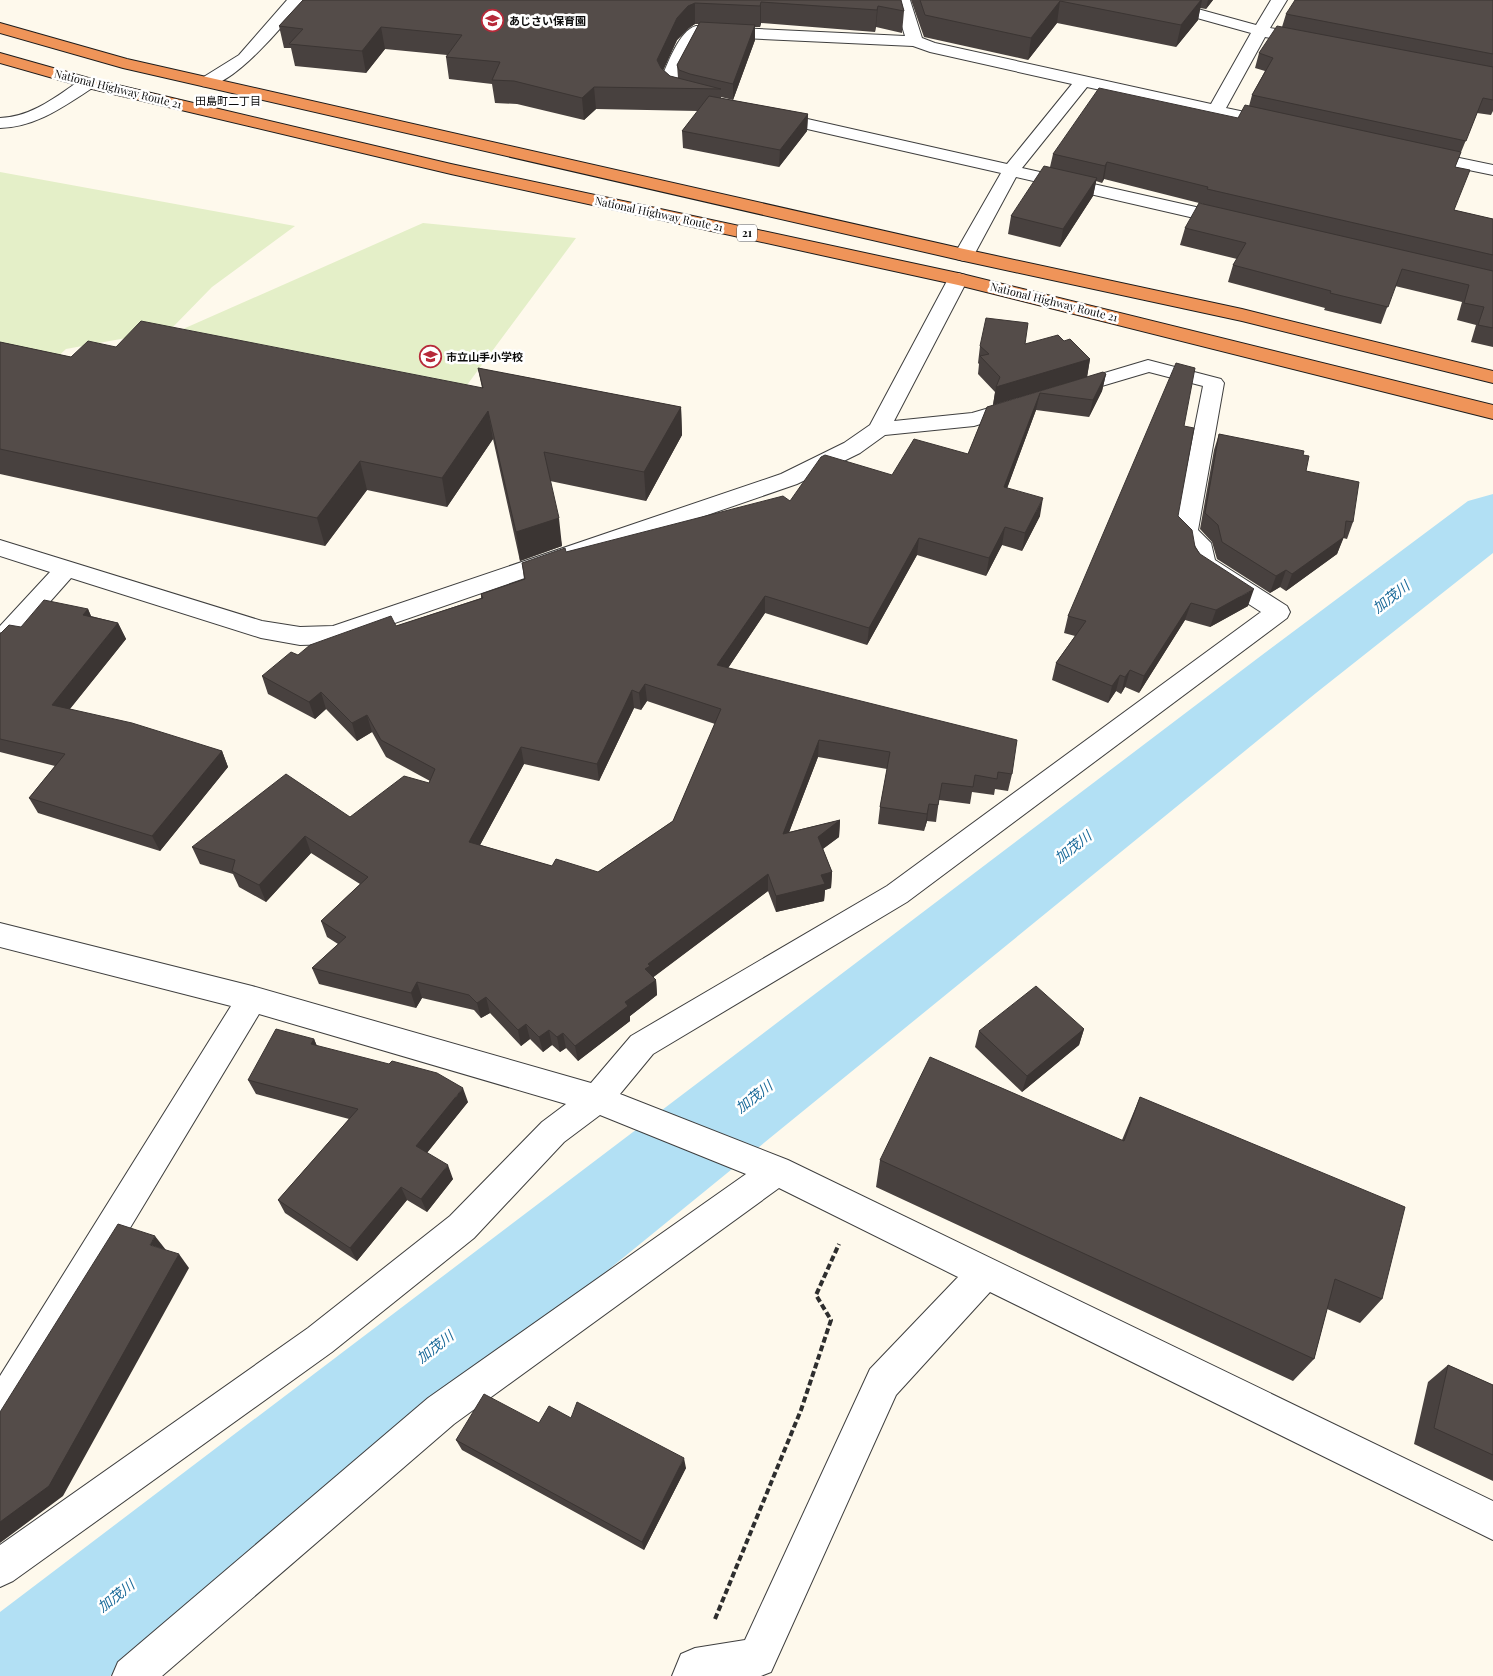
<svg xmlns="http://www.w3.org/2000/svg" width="1493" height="1676" font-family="'Playfair Display','Noto Sans JP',serif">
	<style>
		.pitch { fill: #e4efc8 }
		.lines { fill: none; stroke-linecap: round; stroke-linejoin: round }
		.river { fill: #b2e0f4; fill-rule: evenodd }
		.street-casing { stroke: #3f3f3f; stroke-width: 2 }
		.highway-casing { stroke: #1d1d1d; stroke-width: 2 }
		.path { stroke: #2e2e2e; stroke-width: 4; stroke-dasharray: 6 3; stroke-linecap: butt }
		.street { fill: #fff; fill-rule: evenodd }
		.highway { fill: #ef9459; fill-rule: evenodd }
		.wall { fill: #48413f; fill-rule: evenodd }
		.shaded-wall { fill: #3b3533 }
		.building { fill: #544c49; stroke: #3b3533; fill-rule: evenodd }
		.labels { text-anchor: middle; stroke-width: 5; stroke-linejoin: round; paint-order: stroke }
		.far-poi-label { font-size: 11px; font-weight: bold; fill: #0c0c0c; stroke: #fff; text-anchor: start }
		.far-street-label { font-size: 11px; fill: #0c0c0c; stroke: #fff }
		.far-neighbourhood-label { font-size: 11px; fill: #0c0c0c; stroke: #fff }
		.shield { fill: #fff; stroke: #555; stroke-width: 1 }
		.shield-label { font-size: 11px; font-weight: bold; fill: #0c0c0c }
		.water-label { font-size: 14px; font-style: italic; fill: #1a6a99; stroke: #fff }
	</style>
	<rect width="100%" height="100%" fill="#fef9ec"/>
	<path class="pitch" d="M0,172L295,226L212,287L170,330L66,349L41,372L0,363Z
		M423,223L576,238L467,385L183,329Z"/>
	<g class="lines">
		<path class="river" d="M1493,494V553L1316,693L110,1676H0V1612L1262,655L1468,501Z"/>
		<defs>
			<path id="street" d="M287,0H303C288,21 229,92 202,86L200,82L202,78L239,55Z
				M894,0H910L922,38L935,43L1211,104L1251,33L1143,3L1140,0H1165L1256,25L1271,0H1287L1270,28L1310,35L1316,37L1318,40L1316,43L1310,45L1265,37L1226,108L1282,120L1285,124L1282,128L1276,129L1087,87L1022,168L1236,216L1238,220L1236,224L1229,226L1016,177L974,255L971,259L964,261L957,259L954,255L1001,173L772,121L766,120L764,116L766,112L772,111L1007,164L1072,84L930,52L913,46L700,36L695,42L676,81L678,87L697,93L699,97L697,101L691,102L665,94L660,81C667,66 679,30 696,26L905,36Z
				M88,78L94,79L96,83L94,87C64,106 37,127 0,128V118C32,117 57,96 82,79Z
				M1421,150L1493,165V175L1415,159L1412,155L1415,151Z
				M958,273L965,275L968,279L894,421L972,413L1020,399L1027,400L1031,405L1027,410L974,426L885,435L860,453L797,484L334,644L300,645L261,638L71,578L9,648L0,651V626L50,572L0,556V540L262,621L300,627L333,626L781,474L844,443L870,425L948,279L951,275Z
				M1148,360L1221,379L1224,383L1198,530L1211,543L1215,560L1287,606L1290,612L1287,618L907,902L653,1054L620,1094L788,1160L1493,1501V1540L990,1292L896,1395L771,1672L761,1676H672L681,1654L695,1648L745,1640L870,1369L958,1277L779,1188L454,1424L162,1676H112L118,1662L428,1398L746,1174L600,1115L564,1142L474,1238L332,1352L13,1581L0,1587V1545L308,1328L450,1216L542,1122L566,1104L259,1014L13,1422L0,1427V1376L231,1006L0,947V923L252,986L591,1083L631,1036L887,886L1261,612L1196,570L1192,564L1188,546L1174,532L1203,386L1149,372L1068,396L1061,394L1058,390L1061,386Z"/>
			<path id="highway" d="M0,23L127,59L964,249L1242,309L1493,371V383L1242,321L964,261L123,68L0,33Z
				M0,53L92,79L451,164L958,273L1493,405V419L958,285L451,174L88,88L0,63Z"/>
		</defs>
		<use href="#street" class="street-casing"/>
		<use href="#highway" class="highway-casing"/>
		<path class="path" d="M715,1619L801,1410L831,1320L816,1295L839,1244"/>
		<use href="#street" class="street"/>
		<use href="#highway" class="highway"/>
	</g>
	<path class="wall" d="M303,0H901L904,11L902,33L876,27L875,32L761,23L760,27H755V40L733,100L721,97V98L808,114L807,131L779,167L683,148L682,131L698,111L596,109L584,120L517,104L495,103L492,84L449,79L446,57L447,55L385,49L366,73L295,66L291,48H284L279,26ZM695,24H699L677,65L678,78L670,76L663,70L677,40L689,28Z
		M911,0H1213L1206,9L1200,8L1198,20L1176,47L1057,23L1028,60L924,37Z
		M1493,0V111L1491,115L1477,113L1455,167L1454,210L1493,219V347L1471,342L1476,325L1457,320L1462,302L1395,286L1381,324L1324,310L1325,308L1228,282L1233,265L1237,259L1180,245L1185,228L1203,204L1104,179L1102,183L1096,181L1093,196L1060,247L1008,234L1011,216L1050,167L1053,154L1238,118L1249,106L1252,95L1265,71L1255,68L1259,53L1282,27L1286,14Z
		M1064,341L1090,359L1087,377L993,405L995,392L978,374L979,364L978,363L980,346L1025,344Z
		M0,342L71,357L116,347L482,388L478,368L681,407L682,435L646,501L550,481L562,546L520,561L493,439L447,507L367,490L325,546L0,474Z
		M1106,374L1102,391L1089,417L1036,410L1007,488L1040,516L1022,551L1002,545L986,576L917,555L867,645L765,613L728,668L1012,774L1008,791L995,789L994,795L972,792L970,804L939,800L936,822L927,821L924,831L878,824L880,807L887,769L818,757L789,832L840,820L839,837L823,849L832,872L831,888L825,890L824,901L776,912L768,891L653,977L656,980L657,995L630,1016V1021L578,1061L566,1048L560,1052L552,1045L543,1052L530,1039L521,1046L490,1013L481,1018L474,1010L422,998L416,1008L319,984L312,968L338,944L327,937L321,921L360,884L311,853L266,902L239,887L233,874L200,864L192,847L350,817L429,783L430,781L386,757L372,732L357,741L326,709L315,719L268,694L262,676L298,655L396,626L481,598V594L524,579L522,563L566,552L790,501L892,475L968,454L987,407ZM647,701L715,724L673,821L598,872L552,866L480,845L524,764L599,781L634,708L641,710Z
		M1184,426L1178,516L1200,554L1248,606L1210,627L1185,620L1139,693L1125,687L1121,694L1116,691L1108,703L1052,680L1056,663L1075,636L1064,633L1068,616Z
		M1219,434L1303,455L1306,471L1353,522L1347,539L1343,538L1337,554L1286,591L1280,587L1270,593L1217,559L1212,542L1200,529L1214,450Z
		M88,609L91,616L118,623L126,639L70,709L222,751L228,767L160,851L38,813L29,798L55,766L0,752V633Z
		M1084,1029L1079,1045L1022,1092L975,1047L979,1031Z
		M314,1039L317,1046L468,1102L427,1153L453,1179L427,1212L407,1200L357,1261L285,1213L278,1200L349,1119L256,1094L248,1080Z
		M1140,1097L1382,1299L1360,1323L1327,1309L1314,1359L1293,1381L876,1187L880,1160L1122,1140Z
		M1448,1365L1493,1385V1481L1414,1444L1428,1382Z
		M571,1418L686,1468L644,1550L462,1450L456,1440Z"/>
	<path class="shaded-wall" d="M1201,0H1202L1198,20L1176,47L1181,25Z
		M1208,0H1213L1206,9Z
		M1060,1L1057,23L1028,60L1031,38Z
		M761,2V23L760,27V6Z
		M695,3V24L689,28L677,40L658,82L657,60L677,18L688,6Z
		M878,6L876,27L875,32L877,10Z
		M755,25V40L733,100V84Z
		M381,27L385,49L366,73L362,51Z
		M594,87L596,109L584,120L582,98Z
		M808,114L807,131L779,167L780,150Z
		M1107,162L1104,179L1102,183L1105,166Z
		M1097,178L1093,196L1060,247L1063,229Z
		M1090,359L1087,377L993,405L996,387Z
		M1106,374L1102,391L1089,417L1093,400Z
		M1040,393L1036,410L1001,505L1004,487Z
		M681,407L682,435L646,501L644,472Z
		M488,411L493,439L447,507L442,478Z
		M360,461L367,490L325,546L317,518Z
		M1043,498L1040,516L1022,551L1025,533Z
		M559,518L562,546L520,561L516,532Z
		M1005,527L1002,545L986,576L989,558Z
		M1344,537L1337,554L1286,591L1292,574Z
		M919,538L917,555L867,645L869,628Z
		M1286,570L1280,587L1270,593L1276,576Z
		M1254,589L1248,606L1210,627L1216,610Z
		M765,596V613L718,683L717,665Z
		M1191,603L1185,620L1139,693L1144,676Z
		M88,609L95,626L83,615Z
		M118,623L126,639L60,721L52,705Z
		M1130,670L1125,687L1121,694L1125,677Z
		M1120,675L1116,691L1108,703L1112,686Z
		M645,684L647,701L641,710L639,693Z
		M632,690L634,708L599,781L597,764Z
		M321,692L326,709L315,719L309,702Z
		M367,715L372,732L357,741L352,723Z
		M819,740L818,757L782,851L783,834Z
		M521,747L524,764L473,858L469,842Z
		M222,751L228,767L160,851L152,836Z
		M929,804L927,821L924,831L927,814Z
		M840,820L839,837L817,853L818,837Z
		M305,836L311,853L266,902L259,885Z
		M832,872L831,888L825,890L824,901L776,912V896L821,875Z
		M768,874V891L651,979L645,969L648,964Z
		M656,980L657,995L630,1016V1021L578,1061L575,1046L625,1002Z
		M417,982L422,998L416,1008L411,993Z
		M486,997L490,1013L481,1018L477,1003Z
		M526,1024L530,1039L521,1046L518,1030Z
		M1084,1029L1079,1045L1022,1092L1027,1076Z
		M549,1030L552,1045L543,1052L539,1037Z
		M563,1033L566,1048L560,1052L557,1037Z
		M314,1039L320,1054L311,1044Z
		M463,1088L468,1102L421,1160L416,1146Z
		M448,1165L453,1179L427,1212L421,1199Z
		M401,1187L407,1200L357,1261L350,1248Z
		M155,1236L166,1250L150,1245Z
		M179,1254L189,1268L63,1496L0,1543V1522Z
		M684,1458L686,1468L644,1550L642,1542Z"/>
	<path class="building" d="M303,0H901L904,11L878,6L877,10L761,2L760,6L695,3L688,6L677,18L657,60L661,68L670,76L721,89L594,87L582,98L514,81L492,80L500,62L446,57L462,35L381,27L362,51L289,44L303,29L279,26Z
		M920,0H1201L1181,25L1060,1L1031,38L925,15Z
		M1295,0H1493V54L1286,14Z
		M700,22L755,25L733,84L690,74L679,70L677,65Z
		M1277,26L1493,67V100L1483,98L1466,141L1252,95L1273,58L1259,53Z
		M1099,88L1238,118L1245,105L1461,152L1455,167L1470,170L1454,210L1493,219V255L1207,189L1208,187L1107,162L1105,166L1053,154Z
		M709,96L808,114L780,150L682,131Z
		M1044,166L1097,178L1063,229L1011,216Z
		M1199,203L1493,271V328L1478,325L1484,307L1464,303L1469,285L1402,269L1388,307L1330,293L1331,291L1233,265L1246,243L1185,228Z
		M986,318L1028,323L1025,344L1058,335L1064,341L1070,339L1090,359L996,387L1000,377L980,356L989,354L980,346Z
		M141,321L483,388L478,368L681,407L644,472L544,452L559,518L516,532L488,411L442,478L360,461L317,518L0,449V342L71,357L88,341L116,347Z
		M1176,363L1195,368L1184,426L1194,428L1178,516L1192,530L1195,547L1200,554L1254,589L1216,610L1191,603L1144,676L1130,670L1125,677L1120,675L1112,686L1056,663L1086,621L1068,616Z
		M1103,372L1106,374L1093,400L1040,393L1004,487L1043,498L1025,533L1005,527L989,558L919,538L869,628L765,596L717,665L1017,740L1012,774L998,772L997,779L975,775L973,787L942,783L938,805L929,804L927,814L880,807L890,752L819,740L783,834L840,820L818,837L832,872L821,875L825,884L776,896L768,874L648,964L650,966L645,969L656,980L625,1002L628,1006L575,1046L563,1033L557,1037L549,1030L539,1037L526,1024L518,1030L486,997L477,1003L469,995L417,982L411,993L312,968L346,937L321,921L368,877L305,836L259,885L232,871L235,860L192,847L286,774L350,817L404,776L429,783L435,769L381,740L367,715L352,723L321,692L309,702L262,676L291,652L298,655L310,645L391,616L396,626L483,598L481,594L525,579L522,563L565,548L566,552L783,496L790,501L821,457L825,455L892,475L914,439L968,454L987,407ZM645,684L721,709L673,821L598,872L556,859L552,866L469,842L521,747L597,764L632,690L639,693Z
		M1219,434L1304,451L1303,455L1309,456L1306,471L1359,482L1353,522L1346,521L1344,537L1292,574L1286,570L1276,576L1222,542L1218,525L1205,513Z
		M44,600L88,609L83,615L118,623L52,705L132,723L222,751L152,836L29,798L65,754L0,739V633H1L9,625L21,627Z
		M1036,986L1084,1029L1027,1076L979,1031Z
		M276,1029L314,1039L311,1044L389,1064L392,1061L437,1073L463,1088L416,1146L448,1165L421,1199L401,1187L350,1248L278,1200L358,1109L248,1080Z
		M930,1057L1124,1141L1140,1097L1405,1207L1382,1299L1335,1279L1314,1359L880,1160Z
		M118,1224L155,1236L150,1245L179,1254L49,1486L0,1522V1412Z
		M1448,1365L1493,1385V1455L1434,1428Z
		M484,1394L539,1423L549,1406L571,1418L577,1402L684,1458L642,1542L456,1440Z"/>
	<defs>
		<symbol id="school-ring" viewBox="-11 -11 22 22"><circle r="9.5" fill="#fff" stroke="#b72939" stroke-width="1.5"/><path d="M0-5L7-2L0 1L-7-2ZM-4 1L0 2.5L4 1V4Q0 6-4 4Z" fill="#b72939"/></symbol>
	</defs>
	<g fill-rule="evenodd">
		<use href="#school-ring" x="480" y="8" width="25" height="25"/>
		<use href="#school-ring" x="418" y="344" width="25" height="25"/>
	</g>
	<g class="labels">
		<g class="far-poi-label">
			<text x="509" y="25">あじさい保育園</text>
			<text x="446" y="361">市立山手小学校</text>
		</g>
		<g class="far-street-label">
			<text transform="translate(118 89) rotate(14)" y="4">National Highway Route 21</text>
			<text transform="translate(659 214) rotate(12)" y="4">National Highway Route 21</text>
			<text transform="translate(1054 302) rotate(14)" y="4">National Highway Route 21</text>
		</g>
		<g class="far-neighbourhood-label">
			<text x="228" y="105">田島町二丁目</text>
		</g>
		<rect class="shield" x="737" y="224.5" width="20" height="17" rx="4"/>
		<g class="shield-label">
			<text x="747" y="237">21</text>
		</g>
		<g class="water-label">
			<text transform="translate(1391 597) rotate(-38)" y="5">加茂川</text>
			<text transform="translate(1073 847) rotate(-38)" y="5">加茂川</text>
			<text transform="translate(754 1097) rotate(-38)" y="5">加茂川</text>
			<text transform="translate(435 1347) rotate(-38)" y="5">加茂川</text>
			<text transform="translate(116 1596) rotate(-38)" y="5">加茂川</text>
		</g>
	</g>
</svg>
